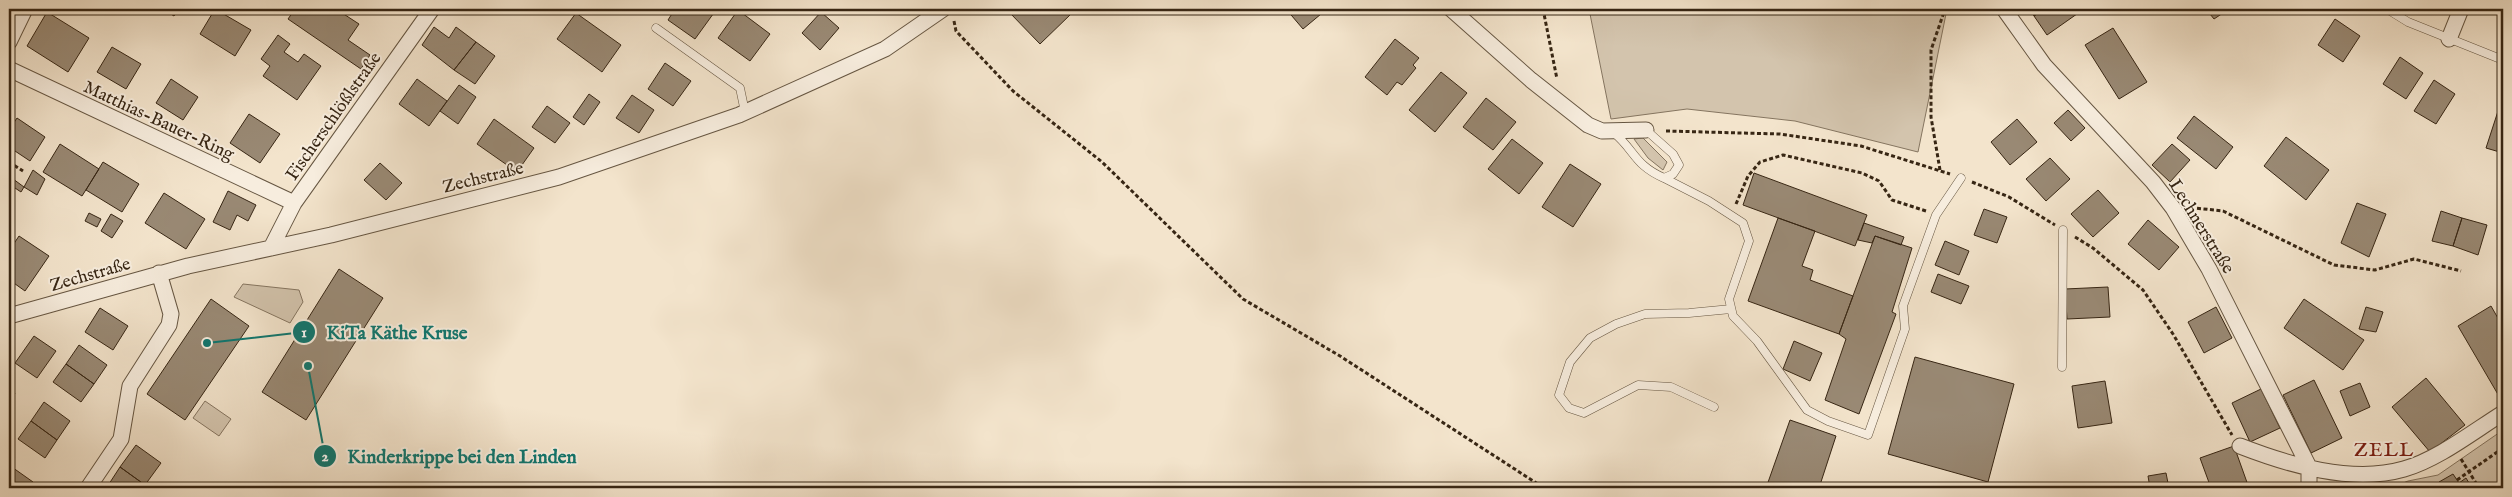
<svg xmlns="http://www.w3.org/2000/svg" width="2512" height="497" font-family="'IM FELL English',serif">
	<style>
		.green { fill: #d3c4ad; stroke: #857560 }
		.building { fill: #998974; stroke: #372614 }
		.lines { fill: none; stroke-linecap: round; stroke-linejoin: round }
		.lane-casing { stroke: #665642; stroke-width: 9 }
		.street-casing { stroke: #665642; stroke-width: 17 }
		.path { stroke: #372614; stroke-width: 3; stroke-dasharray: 4 2.5; stroke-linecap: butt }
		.lane { stroke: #f7edde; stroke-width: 8 }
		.street { stroke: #f7edde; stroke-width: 15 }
		.labels { text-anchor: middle; stroke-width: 4; stroke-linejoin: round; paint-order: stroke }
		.street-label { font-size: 18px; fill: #372614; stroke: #f7edde }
		.quarter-label { font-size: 20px; letter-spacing: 1px; fill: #7a1f14; stroke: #f7edde }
		.leader { fill: none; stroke: #0f766e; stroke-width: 2 }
		.callout-dot { fill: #0f766e; stroke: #f7edde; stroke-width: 2 }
		.mark-label { font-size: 15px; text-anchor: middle; font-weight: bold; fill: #fff }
		.callout-label { font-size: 19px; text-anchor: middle; font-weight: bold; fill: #0f766e; stroke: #f7edde; stroke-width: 4; stroke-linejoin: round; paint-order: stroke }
	</style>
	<rect width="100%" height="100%" fill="#f3e4cc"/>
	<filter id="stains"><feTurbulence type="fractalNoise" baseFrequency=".004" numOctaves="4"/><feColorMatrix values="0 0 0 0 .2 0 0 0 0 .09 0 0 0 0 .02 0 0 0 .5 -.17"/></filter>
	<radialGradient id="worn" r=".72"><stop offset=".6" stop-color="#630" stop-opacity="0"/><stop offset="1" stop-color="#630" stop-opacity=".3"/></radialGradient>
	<path class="green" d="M1589,9H1947L1918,152L1795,121L1687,109L1611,119Z
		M1643,138L1667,162L1663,170L1648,158L1634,139Z
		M243,284L299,290L303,302L290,323L234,297Z
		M205,401L231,419L219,436L193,418Z
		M2503,430V488H2391L2408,481L2438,475Z"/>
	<path class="building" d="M163,9H179L174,16Z
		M215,9L251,30L235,56L200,34Z
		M295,9H336L359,24L348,40L370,55L361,69L288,19Z
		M675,9H715L716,10L695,39L668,20Z
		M869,9H880L876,14Z
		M1015,9H1066L1071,14L1040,44L1010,13Z
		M1286,9H1327L1303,29Z
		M2029,9H2044L2034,16Z
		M2044,9H2084L2047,35L2034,16Z
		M2206,9H2229L2214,19Z
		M738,10L770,34L750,61L718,38Z
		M47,12L89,38L68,72L27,46Z
		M821,12L839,28L820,50L802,33Z
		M576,13L621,45L602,72L557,39Z
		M2335,19L2360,36L2343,62L2318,45Z
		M434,27L449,38L456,27L476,42L454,70L422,45Z
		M2113,28L2147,82L2119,99L2085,45Z
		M278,35L290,44L284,52L298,62L304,54L321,66L297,100L263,76L270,66L261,59Z
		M1395,39L1419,58L1413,65L1416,68L1402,85L1397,82L1387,95L1365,77Z
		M476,42L495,56L475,84L454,70Z
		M112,47L141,64L126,89L97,72Z
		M2400,57L2423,73L2406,99L2383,84Z
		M665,63L691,81L673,106L648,89Z
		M1441,72L1467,93L1435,132L1409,110Z
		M171,79L198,97L183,120L156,103Z
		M417,79L447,101L429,126L399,104Z
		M2434,80L2455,94L2436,124L2414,111Z
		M459,85L476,97L458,124L440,111Z
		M589,94L600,102L584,125L573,117Z
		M632,95L654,110L639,133L616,118Z
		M1486,98L1516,122L1493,150L1463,127Z
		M2500,105L2503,106V153L2486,148Z
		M547,106L570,123L555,143L532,127Z
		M2068,110L2085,128L2071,141L2054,123Z
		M249,114L280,134L260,163L230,143Z
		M2194,116L2233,147L2216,169L2177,138Z
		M17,118L45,137L30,161L9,147V130Z
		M494,119L534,148L517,172L477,144Z
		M2017,119L2037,142L2010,165L1991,142Z
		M2286,137L2329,170L2306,200L2264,166Z
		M1512,139L1543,163L1519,194L1488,169Z
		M60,144L99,169L82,196L43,172Z
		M2172,144L2190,160L2170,182L2152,165Z
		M2050,158L2070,179L2046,201L2026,179Z
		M103,162L139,184L122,212L86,190Z
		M380,163L402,183L386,200L364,180Z
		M1570,164L1601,184L1573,227L1542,207Z
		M33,170L45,179L37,195L24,187Z
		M1754,173L1867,215L1855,246L1743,205Z
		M9,176L24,187L21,192L9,184Z
		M2098,190L2119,213L2093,237L2071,214Z
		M228,191L256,205L248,221L237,215L230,230L213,222Z
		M164,193L205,219L186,249L145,223Z
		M2357,203L2386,214L2369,257L2341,243Z
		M1984,209L2007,217L1997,243L1974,235Z
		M2441,211L2462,218L2453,246L2432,241Z
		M89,213L101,219L97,227L85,221Z
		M111,214L123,221L112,238L101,231Z
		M1778,218L1815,231L1802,266L1813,270L1810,280L1853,296L1839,334L1748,301Z
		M2462,218L2487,225L2478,255L2453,246Z
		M2148,220L2179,247L2159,270L2128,244Z
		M1864,223L1904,237L1901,245L1875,236L1872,243L1858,240Z
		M19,236L49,256L25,291L11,281L9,284V251Z
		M1875,236L1912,248L1892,312L1896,314L1859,414L1825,400L1846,339L1839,334Z
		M1945,241L1969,251L1959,275L1935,265Z
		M339,269L383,298L306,420L262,392Z
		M1938,274L1969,286L1961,304L1931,292Z
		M2108,287L2110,317L2067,319L2065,289Z
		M211,299L249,326L185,420L147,394Z
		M2304,299L2364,340L2343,370L2284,328Z
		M2491,306L2503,327V403L2458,326Z
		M2216,307L2232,338L2204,353L2188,322Z
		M2366,307L2383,312L2376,332L2359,329Z
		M100,308L128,326L113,350L85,332Z
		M34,336L56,351L37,378L15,363Z
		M1794,341L1822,353L1810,381L1783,369Z
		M79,345L107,365L94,384L66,364Z
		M1915,357L2014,384L1988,482L1888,454Z
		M66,364L94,384L81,402L53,382Z
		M2426,378L2465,425L2430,452L2392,407Z
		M2314,380L2342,438L2311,453L2283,395Z
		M2105,381L2112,423L2078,428L2072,386Z
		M2360,383L2370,407L2350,416L2340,391Z
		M9,389L15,393L9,403Z
		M2261,389L2280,428L2250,442L2232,403Z
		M44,402L70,421L57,440L31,421Z
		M1790,420L1836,436L1819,488H1766Z
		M31,421L57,440L45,458L18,439Z
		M136,445L161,463L145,485L120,467Z
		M2234,446L2249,488H2211L2200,458Z
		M9,465L33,482L28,488H9Z
		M120,467L145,485L143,488L107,487Z
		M2166,473L2169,488H2150L2148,476Z
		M2453,474L2459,483L2466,478L2472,488H2443L2439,482Z"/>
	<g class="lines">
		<defs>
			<path id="lane" d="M2387,9L2408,22L2503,60
				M656,28L740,88L745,112
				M1613,132C1635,150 1634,165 1664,178L1673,174L1679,165L1673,154L1646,130
				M1664,178L1709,201L1743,223L1749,241L1729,299L1733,316L1757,341L1807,410L1828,421L1868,435L1905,329L1903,306L1936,215L1961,178
				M2062,367L2063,230
				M1714,407L1671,387L1638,385L1584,413L1569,408L1559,395L1570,362L1590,338L1616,324L1645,314L1689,313L1731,309"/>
			<path id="street" d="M1451,9L1531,80L1588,125L1602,131L1646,130
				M2004,9L2044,65L2153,182L2173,208L2209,269L2309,467V488
				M2449,39L2461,9
				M9,42L25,9
				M9,69L294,203
				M271,248L294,203L432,9
				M9,316L188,266L331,235L559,177L739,115L885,49L943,9
				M2240,446C2289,465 2352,484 2404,469C2437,460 2474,431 2503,413
				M88,488L121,439L130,386L169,325L171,314L159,273"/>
		</defs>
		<use href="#lane" class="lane-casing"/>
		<use href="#street" class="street-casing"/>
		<path class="path" d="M1543,9L1557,79
			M954,21L956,31L1013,91L1102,162L1243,299L1340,356L1544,488
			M1666,131L1780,134L1861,146L1950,174
			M9,162L23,171
			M1940,170L1931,117V50L1945,9
			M1972,182L2009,197L2055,225
			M1736,204L1748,176L1760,162L1783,155L1862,173L1879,181L1892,200L1926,211
			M2191,210L2195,208L2223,211L2334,265L2375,270L2414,259L2461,271
			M2075,237L2093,248L2143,290L2173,334L2232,435
			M2461,459L2479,488
			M2457,480L2503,448"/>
		<use href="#lane" class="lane"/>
		<use href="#street" class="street"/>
	</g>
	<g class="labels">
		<g class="street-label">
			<text transform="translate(333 116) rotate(-55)" y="6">Fischerschlößlstraße</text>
			<text transform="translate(159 120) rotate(25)" y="6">Matthias-Bauer-Ring</text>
			<text transform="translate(483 177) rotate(-14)" y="6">Zechstraße</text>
			<text transform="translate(2202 226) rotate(58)" y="6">Lechnerstraße</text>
			<text transform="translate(90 274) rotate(-16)" y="6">Zechstraße</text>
		</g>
		<g class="quarter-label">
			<text x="2384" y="456">ZELL</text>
		</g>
	</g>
	<path class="leader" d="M207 343L304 332M308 366L325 456"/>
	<g class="callout-dot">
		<circle cx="207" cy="343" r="5"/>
		<circle cx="308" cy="366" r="5"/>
		<circle cx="304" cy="332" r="12"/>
		<circle cx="325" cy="456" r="12"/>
	</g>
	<g class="mark-label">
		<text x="304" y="337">1</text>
		<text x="325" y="461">2</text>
	</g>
	<g class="callout-label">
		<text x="397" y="339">KiTa Käthe Kruse</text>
		<text x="462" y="463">Kinderkrippe bei den Linden</text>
	</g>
	<rect width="2512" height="497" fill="none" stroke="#f3e4cc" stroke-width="30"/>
	<rect x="10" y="10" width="2492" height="477" fill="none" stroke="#372614" stroke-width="2.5"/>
	<rect x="15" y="15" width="2482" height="467" fill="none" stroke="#372614"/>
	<rect width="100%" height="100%" filter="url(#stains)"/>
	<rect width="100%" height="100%" fill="url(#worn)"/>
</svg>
